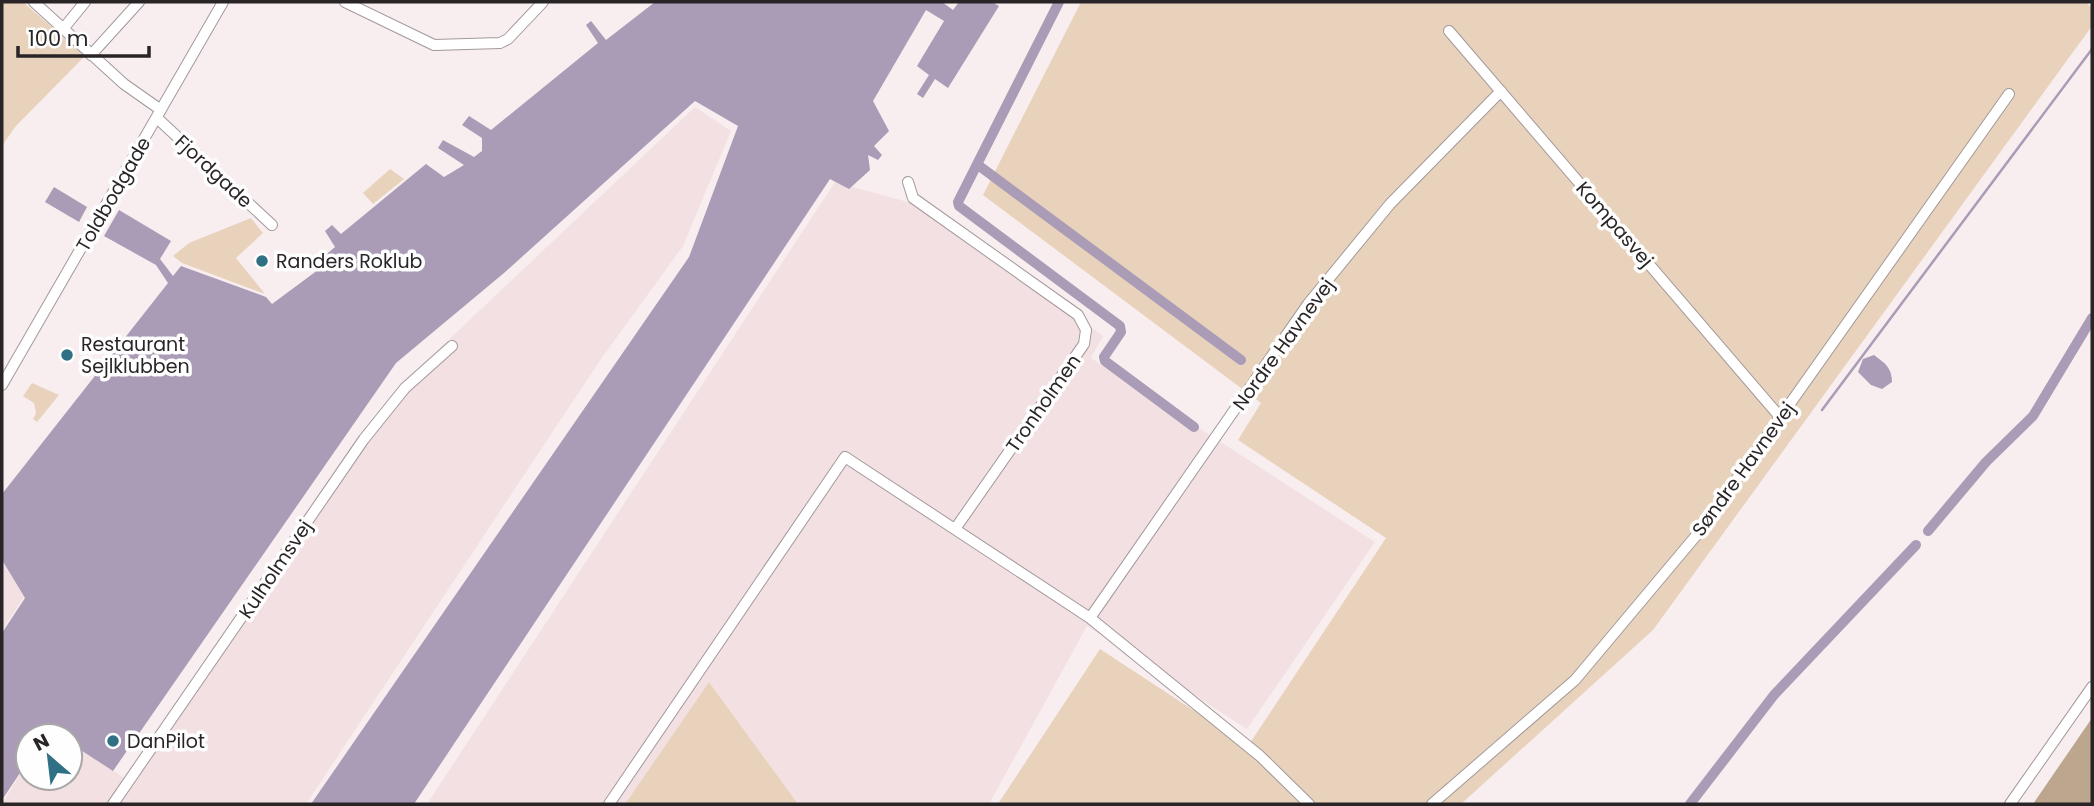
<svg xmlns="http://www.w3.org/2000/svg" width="2094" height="806" font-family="Poppins,sans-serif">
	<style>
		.built { fill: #f3e0e3 }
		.green { fill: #e8d2bc }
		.forest { fill: #bda68e }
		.water { fill: #aa9bb6 }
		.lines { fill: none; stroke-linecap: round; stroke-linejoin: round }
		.stream { stroke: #aa9bb6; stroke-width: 2.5 }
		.canal { stroke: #aa9bb6; stroke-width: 10 }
		.minor-casing { stroke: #a2999a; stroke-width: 12 }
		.minor { stroke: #fff; stroke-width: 10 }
		.poi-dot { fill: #307084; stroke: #fefefe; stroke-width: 2.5 }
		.labels { text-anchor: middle; stroke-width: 7; stroke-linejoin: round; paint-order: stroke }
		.street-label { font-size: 19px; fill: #292526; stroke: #fefefe }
		.poi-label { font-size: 19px; fill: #292526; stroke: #fefefe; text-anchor: start }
	</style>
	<rect width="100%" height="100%" fill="#f8eeef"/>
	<path class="built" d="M695,107L731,131L683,246L601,359L306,804H2L28,761V778H70V742L124,778L356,439L403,383Z
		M835,182L915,204L1103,336L1091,358L1375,542L1247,729L1087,626L989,804H798L709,682L625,804H427Z
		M2,561L24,597L2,630Z"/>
	<path class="green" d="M2,2H23L85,56L15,127L2,146Z
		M1081,2H2086L2092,9V26L1653,630L1461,804H998L1100,649L1248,746L1386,538L1238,440L1261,403L983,195Z
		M390,169L404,179L373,204L363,193Z
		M251,218L263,233L236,258L265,294L182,263L173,256L189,243Z
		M32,383L59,395L37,422L33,419L36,413L34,403L23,396Z
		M709,682L798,804H625Z"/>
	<path class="forest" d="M2092,718V804H2033Z"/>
	<path class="water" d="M655,2H942L953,10L959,2H992L999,6L948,88L935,79L923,98L917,94L929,75L917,66L944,21L926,10L873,101L889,131L874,146L882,155L878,160L868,155L870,170L849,189L830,179L414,804H311L689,257L738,126L695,101L504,273L396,363L113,771L70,743V736H60L49,730L45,736H28V761L2,800V633L25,598L2,560V494L168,283L156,265L104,236L119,210L171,241L160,259L173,276L181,266L266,297L272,304L326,264L322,258L335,247L325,231L332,225L341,234L426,164L444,177L464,165L438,148L443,140L474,157L482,151V138L462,125L469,116L491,130L598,43L586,25L591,21L606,40Z
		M54,187L87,207L79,222L45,202Z
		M1874,355C1885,363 1892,368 1892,382L1882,389L1871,385L1858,372L1863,359Z"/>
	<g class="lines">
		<path class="stream" d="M1822,410L2092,49"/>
		<path class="canal" d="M1059,2L958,202L959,206L1120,326L1121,332L1104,357L1105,361L1194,427
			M978,165L1241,360
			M1928,531L1986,462L2033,416L2092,318
			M1690,804L1774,695L1916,545"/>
		<defs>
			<path id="minor" d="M34,2L124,84L161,110
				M345,2L434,45L500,43L508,39L543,2
				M63,29L85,2
				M1449,31L1780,417
				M91,55L139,2
				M157,118L272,225
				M908,182L913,198L1078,315L1086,330L1084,344L955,529
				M2,385L223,2
				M1090,618L1308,304L1390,204L1501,91
				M113,804L364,439L405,388L452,346
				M609,804L845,457L1090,618L1260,756L1309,804
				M1432,804L1575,680L1700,531L2009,94
				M2010,804L2092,687"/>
		</defs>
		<use href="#minor" class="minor-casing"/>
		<use href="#minor" class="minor"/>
	</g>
	<g class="poi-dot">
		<circle cx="262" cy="261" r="7"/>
		<circle cx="67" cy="355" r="7"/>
		<circle cx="113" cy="741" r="7"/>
	</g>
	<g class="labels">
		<g class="street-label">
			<text transform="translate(214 171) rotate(43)" y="7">Fjordgade</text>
			<text transform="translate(113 194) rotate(-60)" y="7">Toldbodgade</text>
			<text transform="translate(1615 224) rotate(49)" y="7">Kompasvej</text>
			<text transform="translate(1283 344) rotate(-54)" y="7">Nordre Havnevej</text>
			<text transform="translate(1043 403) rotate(-55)" y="7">Tronholmen</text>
			<text transform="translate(1743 469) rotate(-54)" y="7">Søndre Havnevej</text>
			<text transform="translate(275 569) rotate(-56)" y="7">Kulholmsvej</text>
		</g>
		<g class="poi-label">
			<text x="276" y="268">Randers Roklub</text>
			<text x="81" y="351">Restaurant<tspan x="81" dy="22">Sejlklubben</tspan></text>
			<text x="127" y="748">DanPilot</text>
		</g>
	</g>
	<rect width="2094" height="806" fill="none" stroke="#292526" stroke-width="7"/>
	<g transform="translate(49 757) rotate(332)"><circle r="33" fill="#fefefe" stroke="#a9a7a8" stroke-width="2"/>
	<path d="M0-5L12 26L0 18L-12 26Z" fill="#307084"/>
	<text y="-10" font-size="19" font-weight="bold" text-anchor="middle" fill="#292526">N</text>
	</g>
	<path d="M18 46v10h131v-10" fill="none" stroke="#292526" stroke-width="3.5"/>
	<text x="28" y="46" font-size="21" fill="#292526" stroke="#fefefe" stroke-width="5" paint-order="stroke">100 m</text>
</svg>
